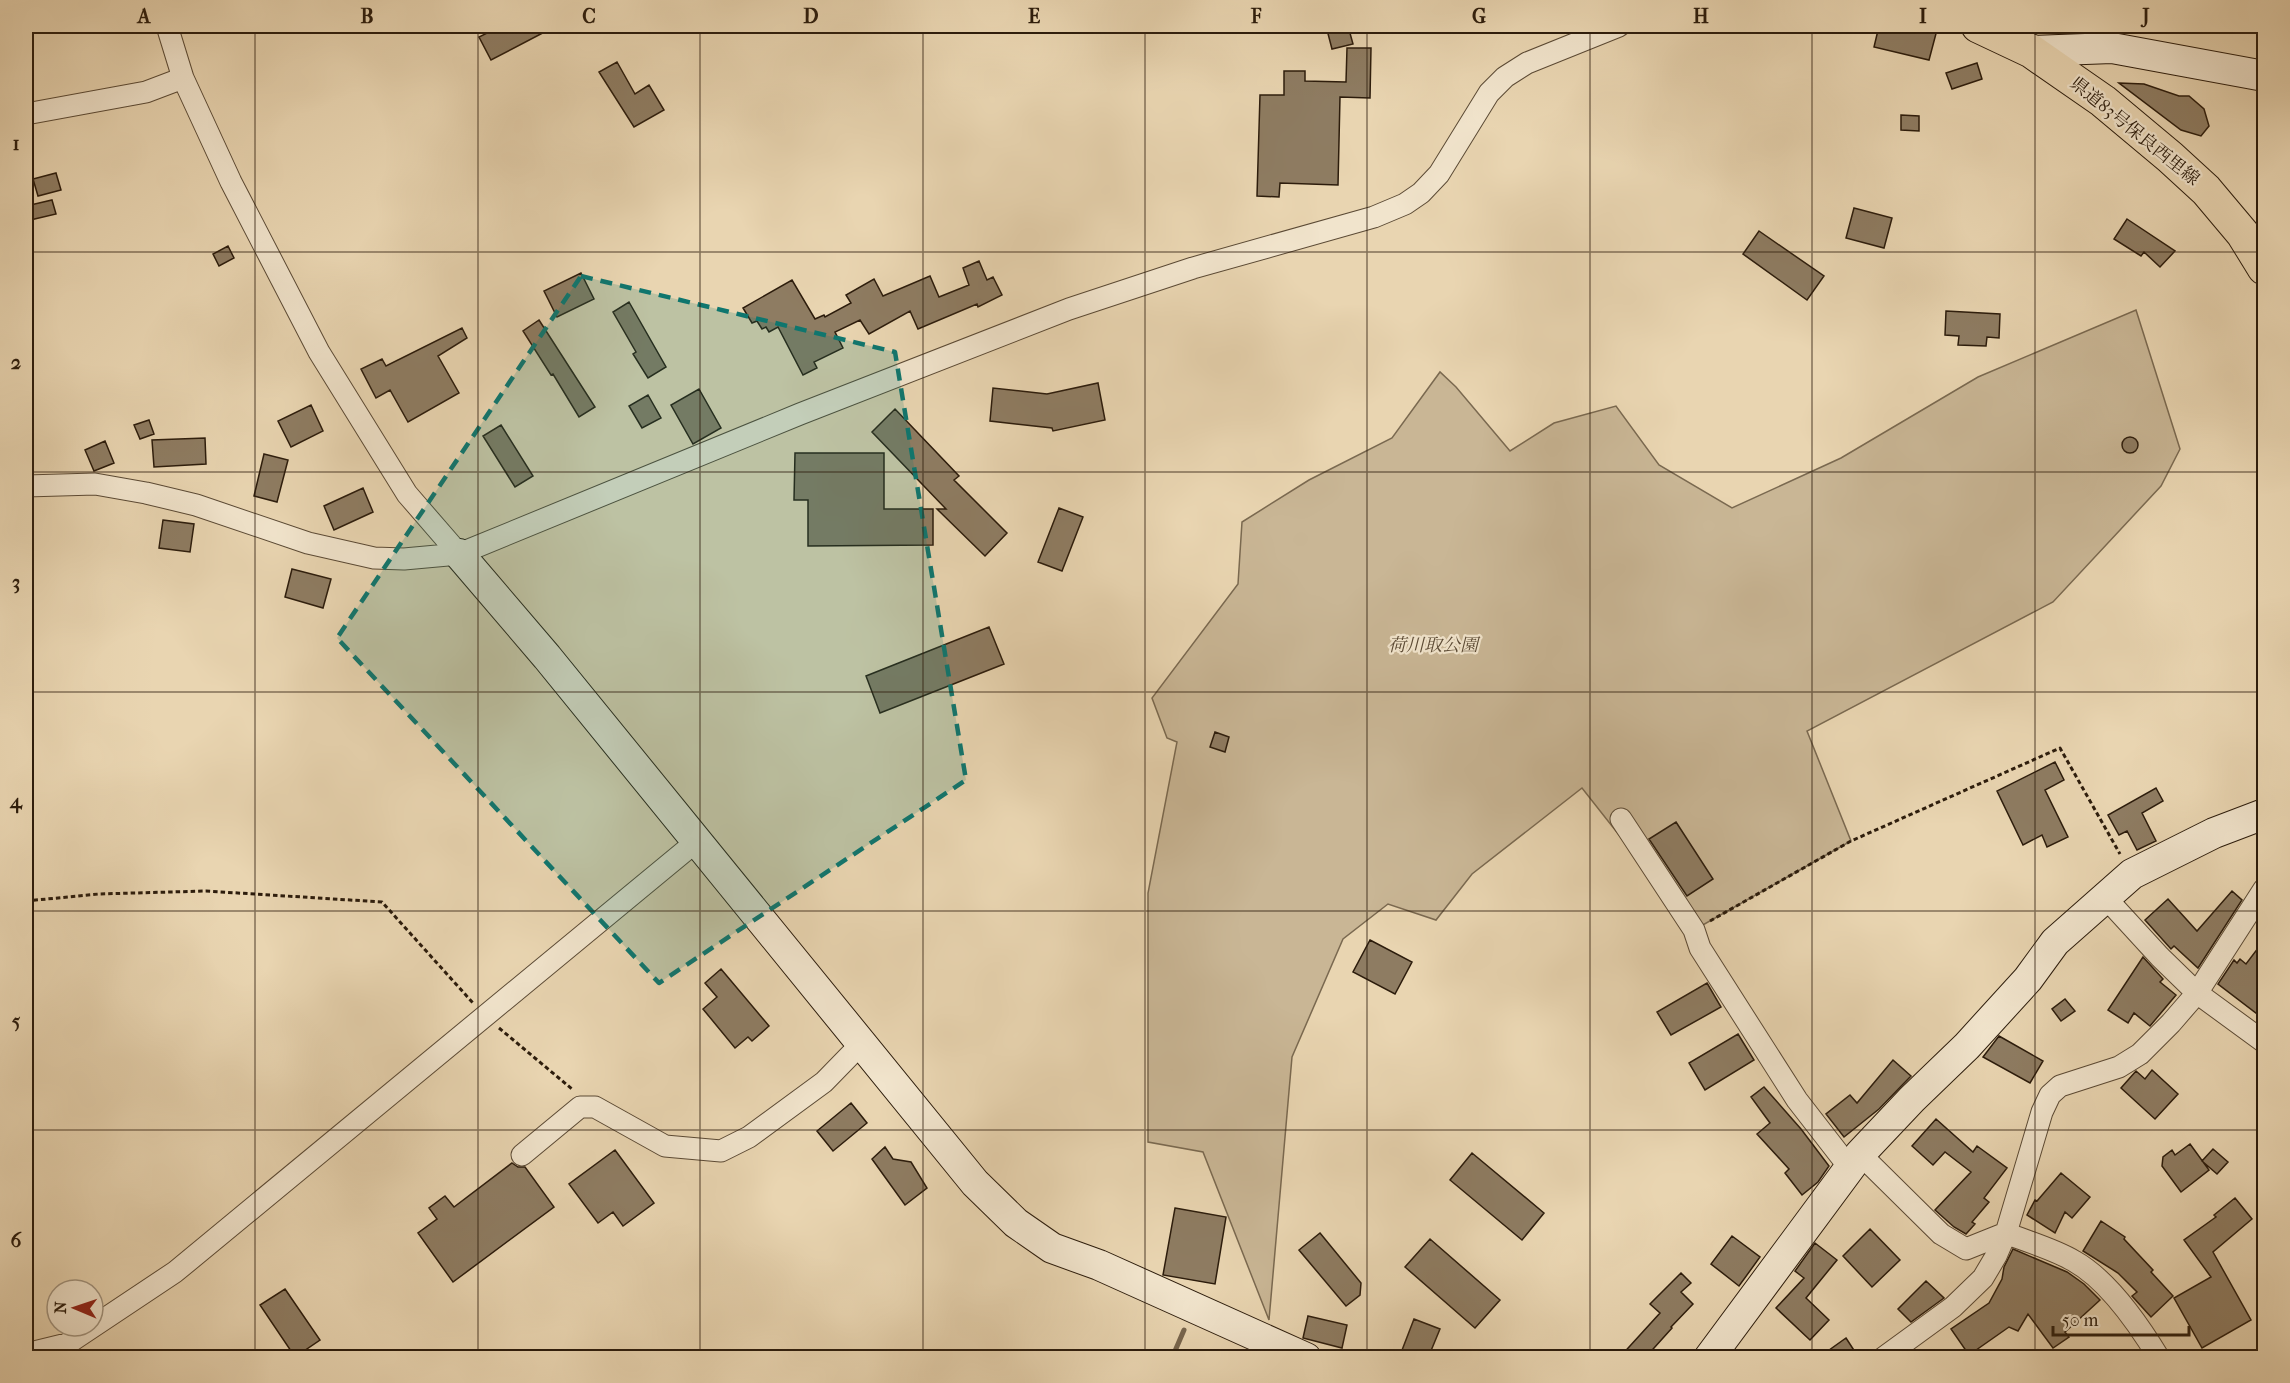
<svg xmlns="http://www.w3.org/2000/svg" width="2290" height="1383" font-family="'IM FELL French Canon','Noto Serif JP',serif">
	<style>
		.green { fill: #c9b695; stroke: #7a6950; stroke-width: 1.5 }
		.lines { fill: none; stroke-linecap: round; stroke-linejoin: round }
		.stream { stroke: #77654d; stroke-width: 5 }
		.building { fill: #8e7c62; stroke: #2c1c0c; stroke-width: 1.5 }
		.street-casing { stroke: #5b4a35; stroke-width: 23 }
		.secondary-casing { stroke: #2c1c0c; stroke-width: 32 }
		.primary-casing { stroke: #2c1c0c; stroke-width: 35 }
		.path { stroke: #2c1c0c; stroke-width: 3; stroke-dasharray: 4.5 3; stroke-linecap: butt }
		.street { stroke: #f1e4cc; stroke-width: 21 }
		.secondary { stroke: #f1e4cc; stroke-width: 30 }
		.primary { stroke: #e9d5b1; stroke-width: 33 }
		.marked { fill: #0f766e; fill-opacity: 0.2; stroke: #0f766e; stroke-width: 4.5; stroke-dasharray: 12 8; stroke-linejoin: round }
		.grid { fill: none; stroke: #2c1c0c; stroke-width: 1.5; stroke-opacity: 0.55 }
		.labels { text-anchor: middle; stroke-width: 4.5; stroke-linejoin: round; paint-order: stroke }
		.street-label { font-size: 18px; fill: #2c1c0c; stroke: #f1e4cc }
		.park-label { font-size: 18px; font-style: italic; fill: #5b4a35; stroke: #f1e4cc }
		.neatline { fill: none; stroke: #2c1c0c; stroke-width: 2 }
		.grid-label { font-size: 20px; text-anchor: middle; font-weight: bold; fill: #2c1c0c }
	</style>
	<rect width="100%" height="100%" fill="#e9d5b1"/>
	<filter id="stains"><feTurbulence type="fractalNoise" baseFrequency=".00333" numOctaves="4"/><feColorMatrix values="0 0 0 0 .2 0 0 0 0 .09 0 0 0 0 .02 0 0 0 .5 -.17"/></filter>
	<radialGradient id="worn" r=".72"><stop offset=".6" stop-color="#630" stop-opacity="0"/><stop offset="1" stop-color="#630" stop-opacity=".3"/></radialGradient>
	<path class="green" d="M2136,310L2180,449L2161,486L2053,602L1807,731L1851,841L1694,930L1582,788L1472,874L1436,920L1388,904L1343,939L1292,1057L1269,1320L1203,1152L1148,1142V893L1177,742L1167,738L1152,698L1238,584L1242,522L1309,480L1392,438L1440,372L1456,387L1510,451L1554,423L1616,406L1659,465L1732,508L1841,458L1978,377Z"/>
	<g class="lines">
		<path class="stream" d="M1172,1358L1184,1330"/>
	</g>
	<path class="building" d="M501,26H556L491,60L479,37Z
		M1326,26H1348L1353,44L1332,49Z
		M1879,26H1938L1929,60L1874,47Z
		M1347,48H1371L1370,98L1340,97L1338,185L1280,183L1279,197L1257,196L1260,95H1284V71H1305V81L1346,82Z
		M617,62L635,94L649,85L664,110L634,127L599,72Z
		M1977,63L1982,79L1952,89L1946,73Z
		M2119,83L2144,84L2179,96H2189L2204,109L2209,126L2201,136L2181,130Z
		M1901,115L1919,116V131L1901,130Z
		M56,173L61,190L38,196L33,179Z
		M52,200L56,214L26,221V206Z
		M1854,208L1892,218L1884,248L1846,238Z
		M2127,219L2175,251L2160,267L2144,252L2141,256L2114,239Z
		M1759,231L1824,276L1807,300L1743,254Z
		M228,246L234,258L219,266L213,254Z
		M979,261L987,280L993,277L1002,295L978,307L977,304L918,329L910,311L869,334L860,320L835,332L843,348L814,362L817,368L803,375L778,327L769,332L766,327L762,329L757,321L752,323L743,308L792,280L815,319L824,315L825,317L851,303L846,295L874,279L883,296L930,276L939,297L969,285L963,268Z
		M581,273L594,299L557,317L544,291Z
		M629,302L666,367L648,378L633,354L636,352L613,312Z
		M1946,311L2000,314L1999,338L1987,337L1986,346L1958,345L1959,336L1945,335Z
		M539,320L595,407L579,417L553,374L551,375L523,331Z
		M462,328L467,338L438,356L459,393L408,422L390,390L376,398L361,369L382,359L386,366Z
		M1098,383L1105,420L1053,431L1052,428L990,421L993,388L1047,394Z
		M699,389L721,428L693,444L671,405Z
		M648,395L661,418L642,428L629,406Z
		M311,405L323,431L291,447L278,421Z
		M895,409L959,476L954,480L1007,533L985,556L937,509H946L872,432Z
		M149,420L154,434L140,439L134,425Z
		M501,425L533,476L515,487L483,436Z
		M2122 445a8 8 0 1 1 16 0a8 8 0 1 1-16 0Z
		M205,438L206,464L154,467L152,440Z
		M105,441L114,463L94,471L85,450Z
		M795,453H884V509H933V545L808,546V500H794Z
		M264,454L288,460L277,502L254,496Z
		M363,488L373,512L334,530L324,506Z
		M1059,508L1083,517L1062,571L1038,562Z
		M163,520L194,524L190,552L159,548Z
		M292,569L331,579L323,608L285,597Z
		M989,627L1004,664L880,713L866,676Z
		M1215,732L1229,737L1225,752L1210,747Z
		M2055,762L2064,780L2045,790L2068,837L2047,847L2042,835L2023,845L1997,791Z
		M2156,788L2163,801L2142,813L2156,841L2137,850L2127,831L2119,835L2108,815Z
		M1676,822L1713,879L1687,896L1649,839Z
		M2232,891L2242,900L2198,968L2174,946L2171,949L2145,920L2168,899L2197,931Z
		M2265,939V1020L2218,984L2234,960L2237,963L2240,959L2246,964Z
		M1370,940L1412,962L1395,994L1353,972Z
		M2143,957L2163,979L2160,982L2176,995L2150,1026L2134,1013L2128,1023L2108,1010Z
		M721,969L769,1026L752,1041L748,1037L735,1048L703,1009L717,997L705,983Z
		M1707,983L1721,1007L1671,1035L1657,1012Z
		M2065,999L2075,1011L2061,1021L2052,1009Z
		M1738,1034L1754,1060L1705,1090L1689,1063Z
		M1999,1036L2043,1061L2030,1083L1983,1057Z
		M1893,1060L1911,1076L1879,1109L1844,1137L1826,1114L1850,1095L1857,1103Z
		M2152,1070L2178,1094L2155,1119L2121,1088L2136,1071L2145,1079Z
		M1764,1087L1801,1129L1829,1166L1818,1182L1802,1195L1785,1173L1789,1169L1757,1134L1770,1123L1751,1097Z
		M851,1103L867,1123L833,1151L817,1131Z
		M1936,1119L1973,1152L1977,1146L2007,1168L1984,1198L1989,1202L1972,1222L1975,1224L1966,1234L1954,1227L1935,1210L1971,1172L1945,1152L1933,1165L1912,1146Z
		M2190,1144L2209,1170L2181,1192L2162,1166L2163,1157L2172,1150L2175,1155Z
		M885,1147L893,1159L911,1162L927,1188L905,1205L872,1159Z
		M2213,1149L2228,1162L2217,1174L2202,1161Z
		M615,1150L654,1203L623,1226L613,1212L598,1223L569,1184Z
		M1472,1153L1544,1213L1522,1240L1450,1180Z
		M512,1163L518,1167H525L554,1207L453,1282L418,1233L437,1219L429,1208L445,1196L454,1207Z
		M2061,1173L2090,1197L2072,1218L2065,1212L2055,1233L2027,1215L2035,1200L2037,1201Z
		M2235,1198L2252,1219L2213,1252L2251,1320L2202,1348L2174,1298L2211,1277L2184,1240L2216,1217L2214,1215Z
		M1175,1208L1226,1217L1215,1284L1163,1275Z
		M2101,1221L2125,1237L2124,1239L2153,1270L2151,1272L2173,1296L2151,1317L2132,1296L2137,1292L2118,1273L2083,1251Z
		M1870,1229L1900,1260L1872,1287L1843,1256Z
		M1320,1233L1361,1283L1360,1295L1346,1306L1299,1250Z
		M1732,1236L1760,1257L1739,1286L1711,1264Z
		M1430,1239L1500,1300L1475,1328L1405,1267Z
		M1815,1243L1837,1260L1806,1298L1829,1320L1810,1340L1776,1308L1804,1278L1795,1271Z
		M2013,1249L2067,1272L2084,1284L2100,1300L2065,1332L2069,1337L2053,1348L2028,1314L2018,1331L2009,1327L1969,1355L1951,1329L1989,1303L2002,1279L2004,1267Z
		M1681,1273L1691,1283L1681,1292L1693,1304L1671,1327L1672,1328L1645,1358H1619L1660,1313L1650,1304Z
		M1926,1281L1944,1298L1911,1322L1898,1309Z
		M285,1289L320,1340L295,1357L260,1305Z
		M1308,1316L1347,1325L1342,1348L1303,1338Z
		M1414,1319L1440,1329L1428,1358H1399Z
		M1846,1338L1859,1358H1818Z"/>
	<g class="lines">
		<defs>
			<path id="street" d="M167,26L183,78L231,182L319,352L407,494L459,554
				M2092,47L2097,26
				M26,114L146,92L183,78
				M26,486L95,484L146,493L196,505L308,543L374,558L404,559L459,554L800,414L1069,309L1193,268L1374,217L1405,204L1421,193L1439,174L1489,93L1505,77L1527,63L1619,26
				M1621,819L1694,930L1700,948L1797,1100L1849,1167
				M2104,896L2160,957L2197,993L2264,1042
				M1860,1154L1941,1234L1966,1249L2006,1233C2028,1242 2054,1249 2074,1261C2108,1280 2139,1325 2159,1358
				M522,1155L580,1107H595L665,1146L721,1151L749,1137L824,1082L862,1043
				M26,1354L67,1344L175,1272L697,841
				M1883,1358L1953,1307L1983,1278L1996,1256L2006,1233L2042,1112L2050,1095L2060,1086L2119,1067L2140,1054L2171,1023L2197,993L2264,889"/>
			<path id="secondary" d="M2031,51L2112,48L2264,76
				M459,554L547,657L975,1183L1016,1223L1052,1248L1099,1265L1306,1358
				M1709,1358L1860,1154L1912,1099L1967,1046L2028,979L2055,942L2132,874L2214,833L2264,814"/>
			<path id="primary" d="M1978,26L2031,51L2103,101L2170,157L2206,190L2243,234L2264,268"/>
		</defs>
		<use href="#street" class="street-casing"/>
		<use href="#secondary" class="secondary-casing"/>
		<use href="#primary" class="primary-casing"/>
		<path class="path" d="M26,901L99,894L206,891L382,902L473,1003
			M1710,921L1851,841L2060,748L2120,854
			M499,1028L572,1089"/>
		<use href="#street" class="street"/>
		<use href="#secondary" class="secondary"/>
		<use href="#primary" class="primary"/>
	</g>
	<path class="marked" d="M581,276L895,352L966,780L659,983L337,638Z"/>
	<path class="grid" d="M255,26V1358M478,26V1358M700,26V1358M923,26V1358M1145,26V1358M1367,26V1358M1590,26V1358M1812,26V1358M2035,26V1358M26,252H2264M26,472H2264M26,692H2264M26,911H2264M26,1130H2264"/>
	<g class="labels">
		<g class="street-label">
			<text transform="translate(2135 131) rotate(39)" y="6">県道83号保良西里線</text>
		</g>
		<g class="park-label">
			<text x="1433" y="651">荷川取公園</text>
		</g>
	</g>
	<rect width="2290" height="1383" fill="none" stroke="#e9d5b1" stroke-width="66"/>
	<g transform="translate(75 1308) rotate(272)"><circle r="28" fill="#f1e4cc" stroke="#a2947f" stroke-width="1.5"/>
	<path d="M0-4.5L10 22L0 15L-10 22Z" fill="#8f2418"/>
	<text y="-9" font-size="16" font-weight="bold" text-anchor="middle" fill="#2c1c0c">N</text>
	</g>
	<path d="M2053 1326v9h136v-9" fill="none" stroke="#2c1c0c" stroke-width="3"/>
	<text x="2062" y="1326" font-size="18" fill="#2c1c0c" stroke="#f1e4cc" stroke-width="4.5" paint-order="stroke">50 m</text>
	<rect x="33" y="33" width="2224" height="1317" class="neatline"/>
	<g class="grid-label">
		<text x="144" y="23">A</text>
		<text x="367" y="23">B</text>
		<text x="589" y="23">C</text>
		<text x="811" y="23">D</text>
		<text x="1034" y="23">E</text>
		<text x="1256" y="23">F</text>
		<text x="1479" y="23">G</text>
		<text x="1701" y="23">H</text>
		<text x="1923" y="23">I</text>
		<text x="2146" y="23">J</text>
		<text x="16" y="150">1</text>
		<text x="16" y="369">2</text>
		<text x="16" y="589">3</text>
		<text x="16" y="808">4</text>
		<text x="16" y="1028">5</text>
		<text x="16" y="1247">6</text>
	</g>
	<rect width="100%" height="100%" filter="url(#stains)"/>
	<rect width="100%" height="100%" fill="url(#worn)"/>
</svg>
